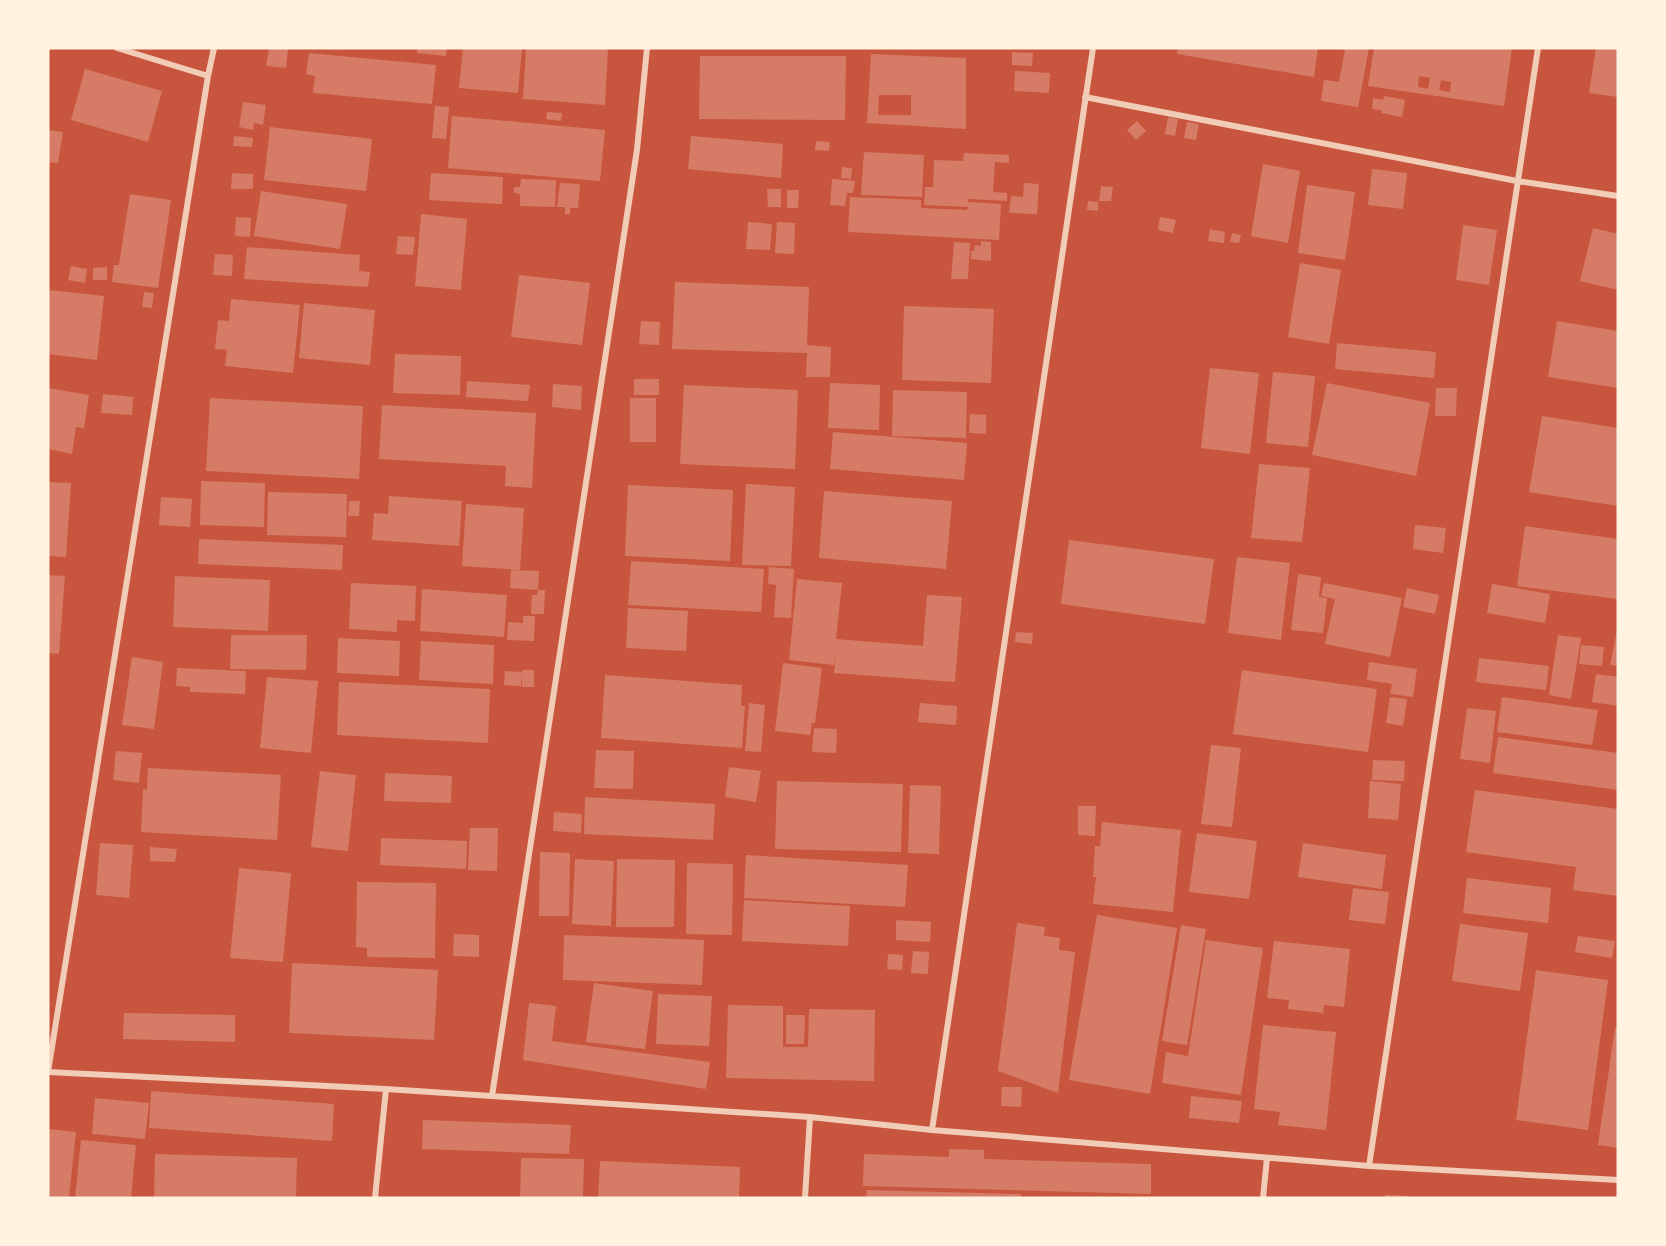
<svg xmlns="http://www.w3.org/2000/svg" width="1666" height="1246" font-family="Commissioner,sans-serif">
	<style>
		.building { fill: #d67c66; fill-rule: evenodd }
		.lines { fill: none; stroke-linecap: round; stroke-linejoin: round }
		.minor { stroke: #f1ccb7; stroke-width: 6 }
	</style>
	<rect width="100%" height="100%" fill="#c8553d"/>
	<path class="building" d="M269,48L288,49L286,68L266,66Z
		M418,48H447L446,56L417,53Z
		M463,48H522L518,93L459,88Z
		M526,48H608L605,105L523,99Z
		M1178,48H1318L1314,77L1177,54Z
		M1338,48H1369L1358,107L1321,101L1324,80L1339,82L1345,50Z
		M1374,48H1512L1504,106L1368,86ZM1419,76L1430,78L1428,89L1418,87ZM1441,80L1451,82L1450,92L1439,90Z
		M1596,48H1618V97L1589,93Z
		M1012,52L1033,53L1032,66L1012,65Z
		M309,53L436,65L432,104L313,93L315,76L306,74Z
		M871,54L966,58V129L867,123ZM879,95H911V115H878Z
		M700,56H846L845,120L699,119Z
		M85,69L162,91L148,142L71,120Z
		M1015,71L1050,73L1049,93L1014,91Z
		M1384,96L1405,100L1402,117L1381,113L1382,110L1372,109L1373,98L1383,100Z
		M243,102L266,105L263,125L254,123L253,130L239,127Z
		M435,106L449,107L446,139L432,138Z
		M547,112L562,113L561,121L546,119Z
		M452,116L605,130L600,181L448,168Z
		M1168,117L1178,119L1175,136L1165,134Z
		M1137,121L1146,131L1136,140L1127,130Z
		M1187,122L1199,124L1196,140L1184,138Z
		M270,127L372,139L366,191L264,180Z
		M48,130L63,132L58,163L48,162Z
		M234,136L253,138L252,147L233,146Z
		M691,136L783,144L781,178L688,169Z
		M816,141L830,142L829,151L815,150Z
		M864,152L924,155L922,197L861,195Z
		M964,153L1009,155V163L995,162L993,192L1007,193V201L968,199V202L1001,204L999,240L848,232L850,197L921,200V208L967,210L968,207L924,205L925,187H933L934,160L963,161Z
		M1263,164L1300,171L1288,243L1251,236Z
		M842,167L852,168L851,179L841,178Z
		M1372,169L1407,173L1403,209L1368,205Z
		M232,173L253,174V189H231Z
		M431,173L503,177L502,204L429,200Z
		M521,179L556,180L555,207L520,206V194L514,193V187H520Z
		M832,179L855,181L853,193H847L845,206L830,205Z
		M560,183L580,184L578,208H570V214H565V207H557Z
		M1024,183L1039,184L1037,214L1009,213L1011,196L1023,197Z
		M1307,185L1355,192L1345,260L1298,253Z
		M1101,186L1113,187L1111,201H1099Z
		M767,189H781V207H768Z
		M787,190H799L798,208H787Z
		M261,191L347,204L340,249L254,236Z
		M130,194L171,200L158,288L112,282L114,265H119Z
		M1088,201L1098,202V211L1087,210Z
		M421,214L467,219L461,290L415,286Z
		M236,217L251,218L250,237L235,236Z
		M1160,217L1176,220L1173,233L1158,230Z
		M748,222L772,224L770,250L746,249Z
		M777,222L795,223L794,254L775,253Z
		M1463,225L1497,230L1489,285L1456,280Z
		M1593,228L1618,234V290L1580,281Z
		M1210,229L1225,232L1224,243L1208,241Z
		M1232,233L1241,235L1239,243L1230,242Z
		M398,236L415,237L413,255L396,254Z
		M981,241L991,242V261L971,259V251H974L975,245L981,246Z
		M954,242L970,243L968,279H951Z
		M247,247L360,255L359,271L370,272L368,287L244,279Z
		M215,254L233,255L232,276L213,275Z
		M1300,263L1341,270L1329,344L1288,337Z
		M71,266L87,269L85,283L68,280Z
		M107,267V280H93V268Z
		M519,275L590,283L582,345L511,337Z
		M675,282L809,287L807,345L831,347L830,377H806L807,353L672,349Z
		M48,290L104,296L97,360L48,354Z
		M144,292L154,293L152,308L142,307Z
		M231,299L300,305L293,373L225,366L227,350L215,349L218,320L229,321Z
		M304,303L375,310L370,365L299,358Z
		M904,306L994,309L991,383L902,380Z
		M641,321L660,322L659,345L639,344Z
		M1557,321L1618,331V388L1548,377Z
		M1337,343L1436,352L1434,378L1335,369Z
		M395,354L461,356L460,395L393,393Z
		M1210,368L1259,373L1250,454L1201,448Z
		M1273,372L1315,376L1308,447L1266,443Z
		M634,379H659V395H634Z
		M467,381L530,385L528,401L466,397Z
		M830,383L880,385L879,430L828,428Z
		M1327,383L1430,403L1416,476L1312,455Z
		M553,384L582,386L581,410L552,407Z
		M684,385L798,390L795,469L680,464Z
		M48,388L89,395L84,428L76,427L72,454L48,449Z
		M1436,388H1457L1456,416H1435Z
		M893,390L967,392L966,438L892,436Z
		M103,394L133,397L132,415L101,413Z
		M210,398L363,406L359,479L206,471Z
		M630,398H656V442H630Z
		M382,405L536,413L532,488L505,486L506,466L379,459Z
		M970,414L986,415V434L969,433Z
		M1542,416L1618,428V506L1529,492Z
		M833,432L967,443L964,480L830,469Z
		M1259,464L1310,468L1302,542L1251,538Z
		M201,481L265,483L264,527L200,525Z
		M48,482L71,483L66,557L48,556Z
		M746,484L795,487L791,566L742,565Z
		M628,485L733,490L730,561L625,556Z
		M824,491L952,501L946,569L819,558Z
		M268,492L347,494L346,537L267,535Z
		M389,496L462,501L459,546L372,540L374,513L388,514Z
		M161,497L192,499L190,527L159,525Z
		M349,501H360L359,516H348Z
		M466,504L524,508L520,570L462,566Z
		M1415,525L1446,528L1443,553L1413,549Z
		M1525,526L1618,539V599L1517,586Z
		M199,539L343,545L342,570L198,564Z
		M1069,540L1214,559L1205,624L1061,604Z
		M1237,557L1290,563L1281,640L1228,633Z
		M631,561L764,569L761,612L628,605Z
		M769,567L794,569L791,618L774,617L776,585L768,584Z
		M511,570L539,571L538,590L510,588Z
		M1298,574L1321,577L1319,597L1327,598L1323,633L1291,630Z
		M48,575L65,576L59,654L48,653Z
		M175,576L270,580L268,631L173,627Z
		M797,579L842,583L836,639L923,646L927,595L962,597L955,682L834,673L836,652L834,665L789,660Z
		M351,583L416,586L415,621L397,620V632L349,629Z
		M1324,583L1402,598L1390,657L1325,644L1335,599L1321,596Z
		M1492,584L1550,594L1545,623L1487,613Z
		M1407,588L1439,595L1435,614L1403,607Z
		M422,589L507,595L504,637L420,631Z
		M538,590H545L544,614H531L532,595H537Z
		M628,608L688,611L686,651L626,648Z
		M523,616H535L534,641L507,640L508,622L523,623Z
		M1617,631H1618V666L1610,665Z
		M1016,632L1033,633L1032,644L1015,642Z
		M231,635H307L306,670L230,669Z
		M1558,635L1581,638L1571,699L1549,695Z
		M338,638L400,641L399,676L337,673Z
		M421,641L494,645L493,684L419,680Z
		M1581,645L1604,647L1602,666L1579,664Z
		M132,657L163,662L154,729L122,725Z
		M1479,658L1549,666L1546,690L1476,682Z
		M1369,662L1417,669L1413,697L1390,694L1392,684L1367,680Z
		M783,663L822,668L815,723H812L810,735L775,731Z
		M177,668L246,671L245,694L190,692V687L176,686Z
		M522,670H534V687H522Z
		M1242,670L1377,689L1368,752L1233,734Z
		M505,671L522,672L521,686L504,685Z
		M1596,674L1618,677V706L1592,702Z
		M605,675L742,685L741,706H745L742,748L601,738Z
		M267,677L318,681L311,753L260,748Z
		M339,682L490,689L488,743L337,735Z
		M1390,697L1407,699L1403,726L1386,723Z
		M1502,697L1598,710L1592,745L1497,732Z
		M749,703L765,705L761,752L745,751Z
		M920,703L957,706L956,725L918,722Z
		M1467,708L1496,711L1490,763L1460,759Z
		M814,728L837,729L836,753L812,752Z
		M1498,737L1618,753V790L1493,773Z
		M1211,745L1241,748L1232,827L1201,824Z
		M596,750L634,751L633,789L594,788Z
		M116,751L142,753L139,783L113,780Z
		M1373,760L1405,761L1404,781L1372,780Z
		M729,767L761,771L756,802L725,797Z
		M148,768L281,775L277,840L141,832L143,789L147,790Z
		M320,771L356,775L348,851L311,847Z
		M385,773L452,776L451,803L384,801Z
		M777,781L903,784L901,852L775,849Z
		M1370,781L1401,784L1398,820L1368,818Z
		M910,785L941,786L939,854L908,853Z
		M1475,790L1618,809V896L1573,890L1576,867L1466,852Z
		M585,797L715,804L713,840L584,834Z
		M1078,806H1096L1095,836L1078,835Z
		M554,812L582,814L581,833L553,831Z
		M1102,822L1181,830L1173,912L1093,904L1096,877H1093L1095,846H1100Z
		M470,828H498L497,871L468,870Z
		M1197,833L1257,841L1249,899L1189,892Z
		M381,838L467,841L466,869L380,865Z
		M100,843L133,845L129,898L96,895Z
		M1303,843L1386,855L1382,889L1298,877Z
		M150,847L177,849L175,862L150,861Z
		M540,852L570,853L569,916H539Z
		M746,855L908,865L905,907L744,898Z
		M575,859L614,861L611,926L572,924Z
		M617,859L675,860L674,927H616Z
		M687,863L733,864L732,935L686,934Z
		M239,868L291,873L283,962L230,958Z
		M1467,878L1551,888L1548,923L1463,913Z
		M357,882L436,883L435,958L367,957V948L356,947Z
		M1353,888L1389,892L1385,924L1349,920Z
		M744,900L850,906L848,946L742,941Z
		M1097,915L1177,928L1150,1094L1069,1080Z
		M896,920L931,922L930,942L896,940Z
		M1017,923L1045,927L1044,936L1060,938L1059,950L1075,952L1058,1093L998,1071Z
		M1460,924L1528,933L1520,991L1452,981Z
		M1181,925L1206,929L1187,1045L1162,1041Z
		M454,934L479,935V957L453,956Z
		M564,935L704,940L702,985L563,980Z
		M1578,936L1615,941L1612,958L1575,952Z
		M1206,940L1263,948L1241,1095L1162,1083L1166,1052L1188,1056Z
		M1274,941L1350,949L1344,1007L1324,1005L1323,1013L1288,1009L1289,1000L1267,998Z
		M913,951L929,952L928,974L911,973Z
		M888,954L903,955L902,970L887,969Z
		M292,963L438,970L434,1040L289,1033Z
		M1536,970L1608,980L1588,1130L1516,1120Z
		M594,983L653,991L645,1049L586,1042Z
		M658,994L712,996L709,1046L656,1044Z
		M529,1003L556,1006L552,1041L710,1062L706,1089L523,1060Z
		M728,1005L783,1006V1047H808L809,1009L875,1010L874,1081L726,1078Z
		M124,1013L235,1015V1042L123,1039Z
		M786,1015H805L804,1044H786Z
		M1263,1025L1336,1032L1326,1130L1278,1125L1280,1112L1254,1109Z
		M1615,1028H1618V1148L1598,1145Z
		M1002,1087H1022L1021,1107L1001,1106Z
		M151,1091L334,1104L332,1141L149,1128Z
		M1191,1096L1242,1101L1239,1123L1189,1118Z
		M95,1098L149,1103L145,1139L92,1134Z
		M423,1120L571,1125L569,1154L422,1149Z
		M48,1129L76,1132L69,1198H48Z
		M81,1140L136,1145L131,1198H75Z
		M949,1149L984,1150V1159L1151,1164V1194L863,1186L864,1154L949,1157Z
		M155,1154L297,1158L296,1198H154Z
		M521,1158L584,1159L583,1198H520Z
		M600,1161L740,1167L739,1198H598Z
		M867,1190L1021,1194V1198H866Z
		M1385,1195L1410,1196V1198H1385Z"/>
	<g class="lines">
		<path class="minor" d="M117,48L208,76
			M1085,97L1517,181L1618,196
			M48,1072L386,1089L810,1117L932,1130L1369,1166L1618,1180
			M48,1072L208,76L214,48
			M492,1096L637,150L647,48
			M932,1130L1093,48
			M1369,1166L1538,48
			M375,1198L386,1089
			M805,1198L810,1117
			M1263,1198L1267,1158"/>
	</g>
	<rect width="1666" height="1246" fill="none" stroke="#fff3e0" stroke-width="99"/>
</svg>
